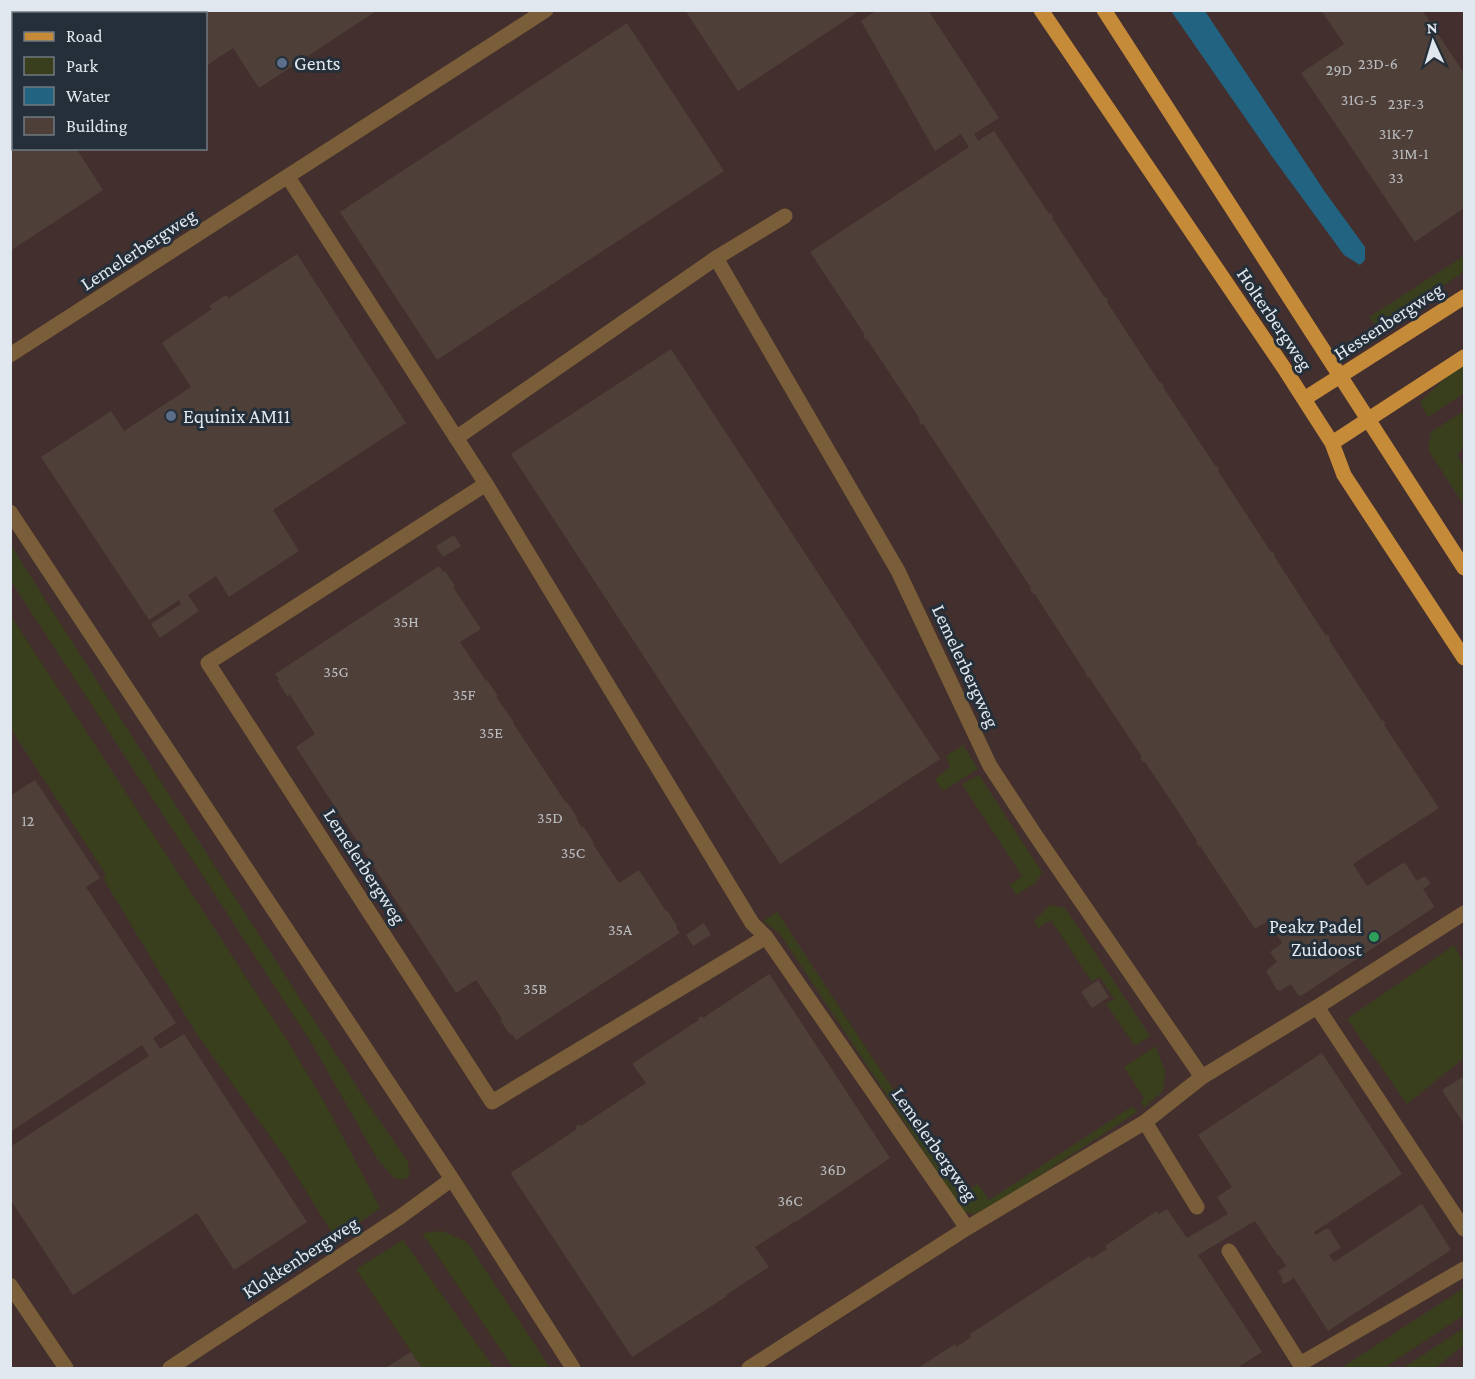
<svg xmlns="http://www.w3.org/2000/svg" width="1475" height="1379" font-family="'Crimson Pro',serif">
	<style>
		.commercial { fill: #432f2d; fill-rule: evenodd }
		.green { fill: #393f1d }
		.water { fill: #236382 }
		.building { fill: #4e4039 }
		.lines { fill: none; stroke-linecap: round; stroke-linejoin: round }
		.minor { stroke: #7a5e39; stroke-width: 15 }
		.major { stroke: #c58b39; stroke-width: 15 }
		.service-dot { fill: #5c6f8a; stroke: #252f39; stroke-width: 2 }
		.leisure-dot { fill: #2e9e5b; stroke: #252f39; stroke-width: 2 }
		.labels { text-anchor: middle; stroke-width: 6; stroke-linejoin: round; paint-order: stroke }
		.number-label { font-size: 16px; fill: #bcbdc1 }
		.poi-label { font-size: 20px; fill: #e1e7ee; stroke: #252f39; text-anchor: start }
		.street-label { font-size: 20px; fill: #e1e7ee; stroke: #252f39 }
	</style>
	<rect width="100%" height="100%" fill="#252f39"/>
	<path class="commercial" d="M11,11H1464V1368H11ZM14,14H206V148H14Z"/>
	<path class="green" d="M1464,256V272L1378,328L1369,317Z
		M1464,364V393L1428,417L1420,402L1452,372Z
		M1464,411V446L1457,455L1464,466V505L1428,450L1431,432Z
		M10,544L189,826L368,1104L408,1162L410,1176L403,1180L394,1178L378,1160L312,1044L11,581Z
		M11,616L287,1040L326,1105L380,1208L336,1239L284,1156L196,1033L103,878L106,875L11,729Z
		M963,745L978,769L943,791L935,779L950,767L946,756Z
		M979,775L1042,872L1037,882L1016,895L1010,885L1022,876L962,784Z
		M1050,905L1065,908L1150,1036L1135,1046L1106,1004L1114,999L1100,977L1091,981L1051,920L1038,928L1034,921Z
		M777,912L962,1194L978,1184L989,1200L1133,1106L1137,1112L1013,1193L975,1214L964,1212L780,934L763,921Z
		M1454,945L1464,965V1058L1407,1104L1347,1019Z
		M1156,1046L1165,1072L1163,1091L1144,1108L1141,1101L1144,1098L1124,1067Z
		M442,1231L467,1242L550,1368H513L422,1233Z
		M403,1240L494,1368H422L356,1269Z
		M1464,1288V1315L1384,1368H1341Z
		M1464,1328V1345L1435,1368H1403Z"/>
	<path class="water" d="M1171,11H1205L1325,192L1365,247V260L1360,265L1344,255L1273,158Z"/>
	<path class="building" d="M113,10H378L259,88L233,48L206,66V14H115Z
		M685,10H861L738,91Z
		M877,10H928L999,118L974,134L978,141L994,131L1049,214L1051,213L1053,217L1052,218L1105,298L1106,297L1108,301L1107,302L1160,383L1161,382L1164,386L1163,387L1216,467L1217,466L1219,470L1218,471L1271,552L1272,551L1275,555L1274,556L1326,636L1328,635L1330,639L1329,640L1382,721L1383,720L1386,724L1384,725L1439,808L1353,864L1367,886L1403,863L1406,864L1417,881L1423,877H1426L1430,882L1429,885L1423,889L1434,906L1433,908L1301,996L1298,995L1291,984L1280,991L1277,990L1266,971L1277,962L1270,952L1282,943L1268,921L1255,929L1200,846L1199,847L1196,842L1197,841L1177,810L1145,762H1143L1140,758L1142,757L1089,677L1088,678L1085,674L1086,673L1034,593H1032L1030,589L1031,588L923,424L921,425L919,420L920,419L867,339L866,340L863,336L865,335L810,252L969,147L961,134L935,151L861,21Z
		M1321,10H1422L1464,73V208L1415,242L1301,73L1344,44Z
		M627,23L724,171L437,360L340,212Z
		M10,49L14,54V148H76L103,190L10,251Z
		M297,254L406,423L273,510L299,551L229,597L216,576L188,595L199,611L160,638L151,624L181,604L179,600L149,620L41,457L111,411L124,431L191,387L162,343L163,342L212,309L209,306L226,295L229,298Z
		M671,349L940,759L780,864L511,454Z
		M454,535L461,546L443,557L436,546Z
		M439,566L443,572L445,571L455,586L453,587L481,629L460,642L486,681L487,680L498,696L496,697L514,722L513,723L566,803L567,802L577,817L576,818L582,828L584,827L594,843L593,844L619,883L639,870L666,911L667,910L677,926L676,927L680,933L516,1040L512,1034L510,1035L500,1020L502,1019L476,980L456,993L296,747L315,734L290,695L287,696L277,680L279,679L275,674Z
		M35,780L100,878L86,887L176,1023L153,1038L160,1049L184,1034L307,1222L234,1270L197,1213L73,1295L10,1199V1147L149,1056L142,1045L10,1132V796Z
		M704,923L711,935L693,946L686,935Z
		M769,974L770,975L890,1158L796,1222V1221L755,1247L769,1267L726,1295L727,1296L632,1357L511,1174L512,1172L577,1129L575,1127L580,1124L581,1126L646,1083L633,1065V1063L699,1020L698,1018L702,1016L703,1018Z
		M1098,980L1109,997L1092,1008L1081,992Z
		M1322,1053L1402,1174L1314,1232L1316,1235L1325,1229H1329L1341,1248L1329,1255L1334,1262L1422,1204L1451,1250L1328,1331L1294,1278L1284,1284L1281,1281L1283,1280L1278,1271L1286,1266L1279,1255L1278,1256L1255,1221L1198,1255L1262,1352L1237,1368H918L955,1344L956,1347L964,1342L971,1337L970,1334L1090,1256L1091,1259L1107,1249L1105,1246L1157,1211L1159,1214L1167,1209L1187,1238L1228,1214L1217,1197L1232,1187L1198,1135Z
		M1464,1076V1124L1442,1090Z
		M411,1352L422,1368H385Z"/>
	<g class="lines">
		<path class="minor" d="M288,177L486,484L752,923L766,937L967,1228
			M716,258L898,571L990,766L1036,836L1202,1077
			M10,355L546,10
			M456,438L716,258L785,216
			M486,484L208,663L492,1102L766,937
			M10,512L452,1179L573,1368
			M1317,1007L1464,1229
			M1145,1122L1197,1207
			M1229,1251L1300,1364L1464,1269
			M10,1285L66,1368
			M170,1368L400,1217L452,1179
			M749,1368L967,1228L1145,1122L1202,1077L1317,1007L1464,913"/>
		<path class="major" d="M1041,10L1284,368L1332,443L1344,475L1464,658
			M1104,10L1464,568
			M1304,399L1464,297
			M1332,443L1464,357"/>
	</g>
	<g class="service-dot">
		<circle cx="282" cy="63" r="6"/>
		<circle cx="171" cy="416" r="6"/>
	</g>
	<circle class="leisure-dot" cx="1374" cy="937" r="6"/>
	<g class="labels">
		<g class="number-label">
			<text x="1378" y="69">23D-6</text>
			<text x="1339" y="75">29D</text>
			<text x="1359" y="105">31G-5</text>
			<text x="1406" y="109">23F-3</text>
			<text x="1396" y="139">31K-7</text>
			<text x="1410" y="159">31M-1</text>
			<text x="1396" y="183">33</text>
			<text x="406" y="627">35H</text>
			<text x="336" y="677">35G</text>
			<text x="464" y="700">35F</text>
			<text x="491" y="738">35E</text>
			<text x="550" y="823">35D</text>
			<text x="28" y="826">12</text>
			<text x="573" y="858">35C</text>
			<text x="620" y="935">35A</text>
			<text x="535" y="994">35B</text>
			<text x="833" y="1175">36D</text>
			<text x="790" y="1206">36C</text>
		</g>
		<g class="poi-label">
			<text x="294" y="70">Gents</text>
			<text x="183" y="423">Equinix AM11</text>
			<text x="1362" y="933" text-anchor="end">Peakz Padel<tspan x="1362" dy="23">Zuidoost</tspan></text>
		</g>
		<g class="street-label">
			<text transform="translate(138 249) rotate(-33)" y="7">Lemelerbergweg</text>
			<text transform="translate(1275 319) rotate(56)" y="7">Holterbergweg</text>
			<text transform="translate(1388 321) rotate(-33)" y="7">Hessenbergweg</text>
			<text transform="translate(966 666) rotate(65)" y="7">Lemelerbergweg</text>
			<text transform="translate(365 866) rotate(57)" y="7">Lemelerbergweg</text>
			<text transform="translate(935 1144) rotate(55)" y="7">Lemelerbergweg</text>
			<text transform="translate(300 1257) rotate(-33)" y="7">Klokkenbergweg</text>
		</g>
	</g>
	<rect width="1475" height="1379" fill="none" stroke="#e1e7ee" stroke-width="24"/>
	<rect x="12" y="12" width="195" height="138" fill="#252f39" stroke="#707981" stroke-width="1.5"/>
	<rect x="24" y="32" width="30" height="9" fill="#c58b39" stroke="#707981" stroke-width="1.5"/>
	<text x="66" y="42" font-size="18" fill="#e1e7ee">Road</text>
	<rect x="24" y="57" width="30" height="18" fill="#393f1d" stroke="#707981" stroke-width="1.5"/>
	<text x="66" y="72" font-size="18" fill="#e1e7ee">Park</text>
	<rect x="24" y="87" width="30" height="18" fill="#236382" stroke="#707981" stroke-width="1.5"/>
	<text x="66" y="102" font-size="18" fill="#e1e7ee">Water</text>
	<rect x="24" y="117" width="30" height="18" fill="#4e4039" stroke="#707981" stroke-width="1.5"/>
	<text x="66" y="132" font-size="18" fill="#e1e7ee">Building</text>
	<g transform="translate(1433 42) rotate(356)" stroke="#252f39" stroke-width="4.5" paint-order="stroke">
	<path d="M0-4.5L10 22L0 15L-10 22Z" fill="#e1e7ee"/>
	<text y="-9" font-size="16" font-weight="bold" text-anchor="middle" fill="#e1e7ee">N</text>
	</g>
</svg>
